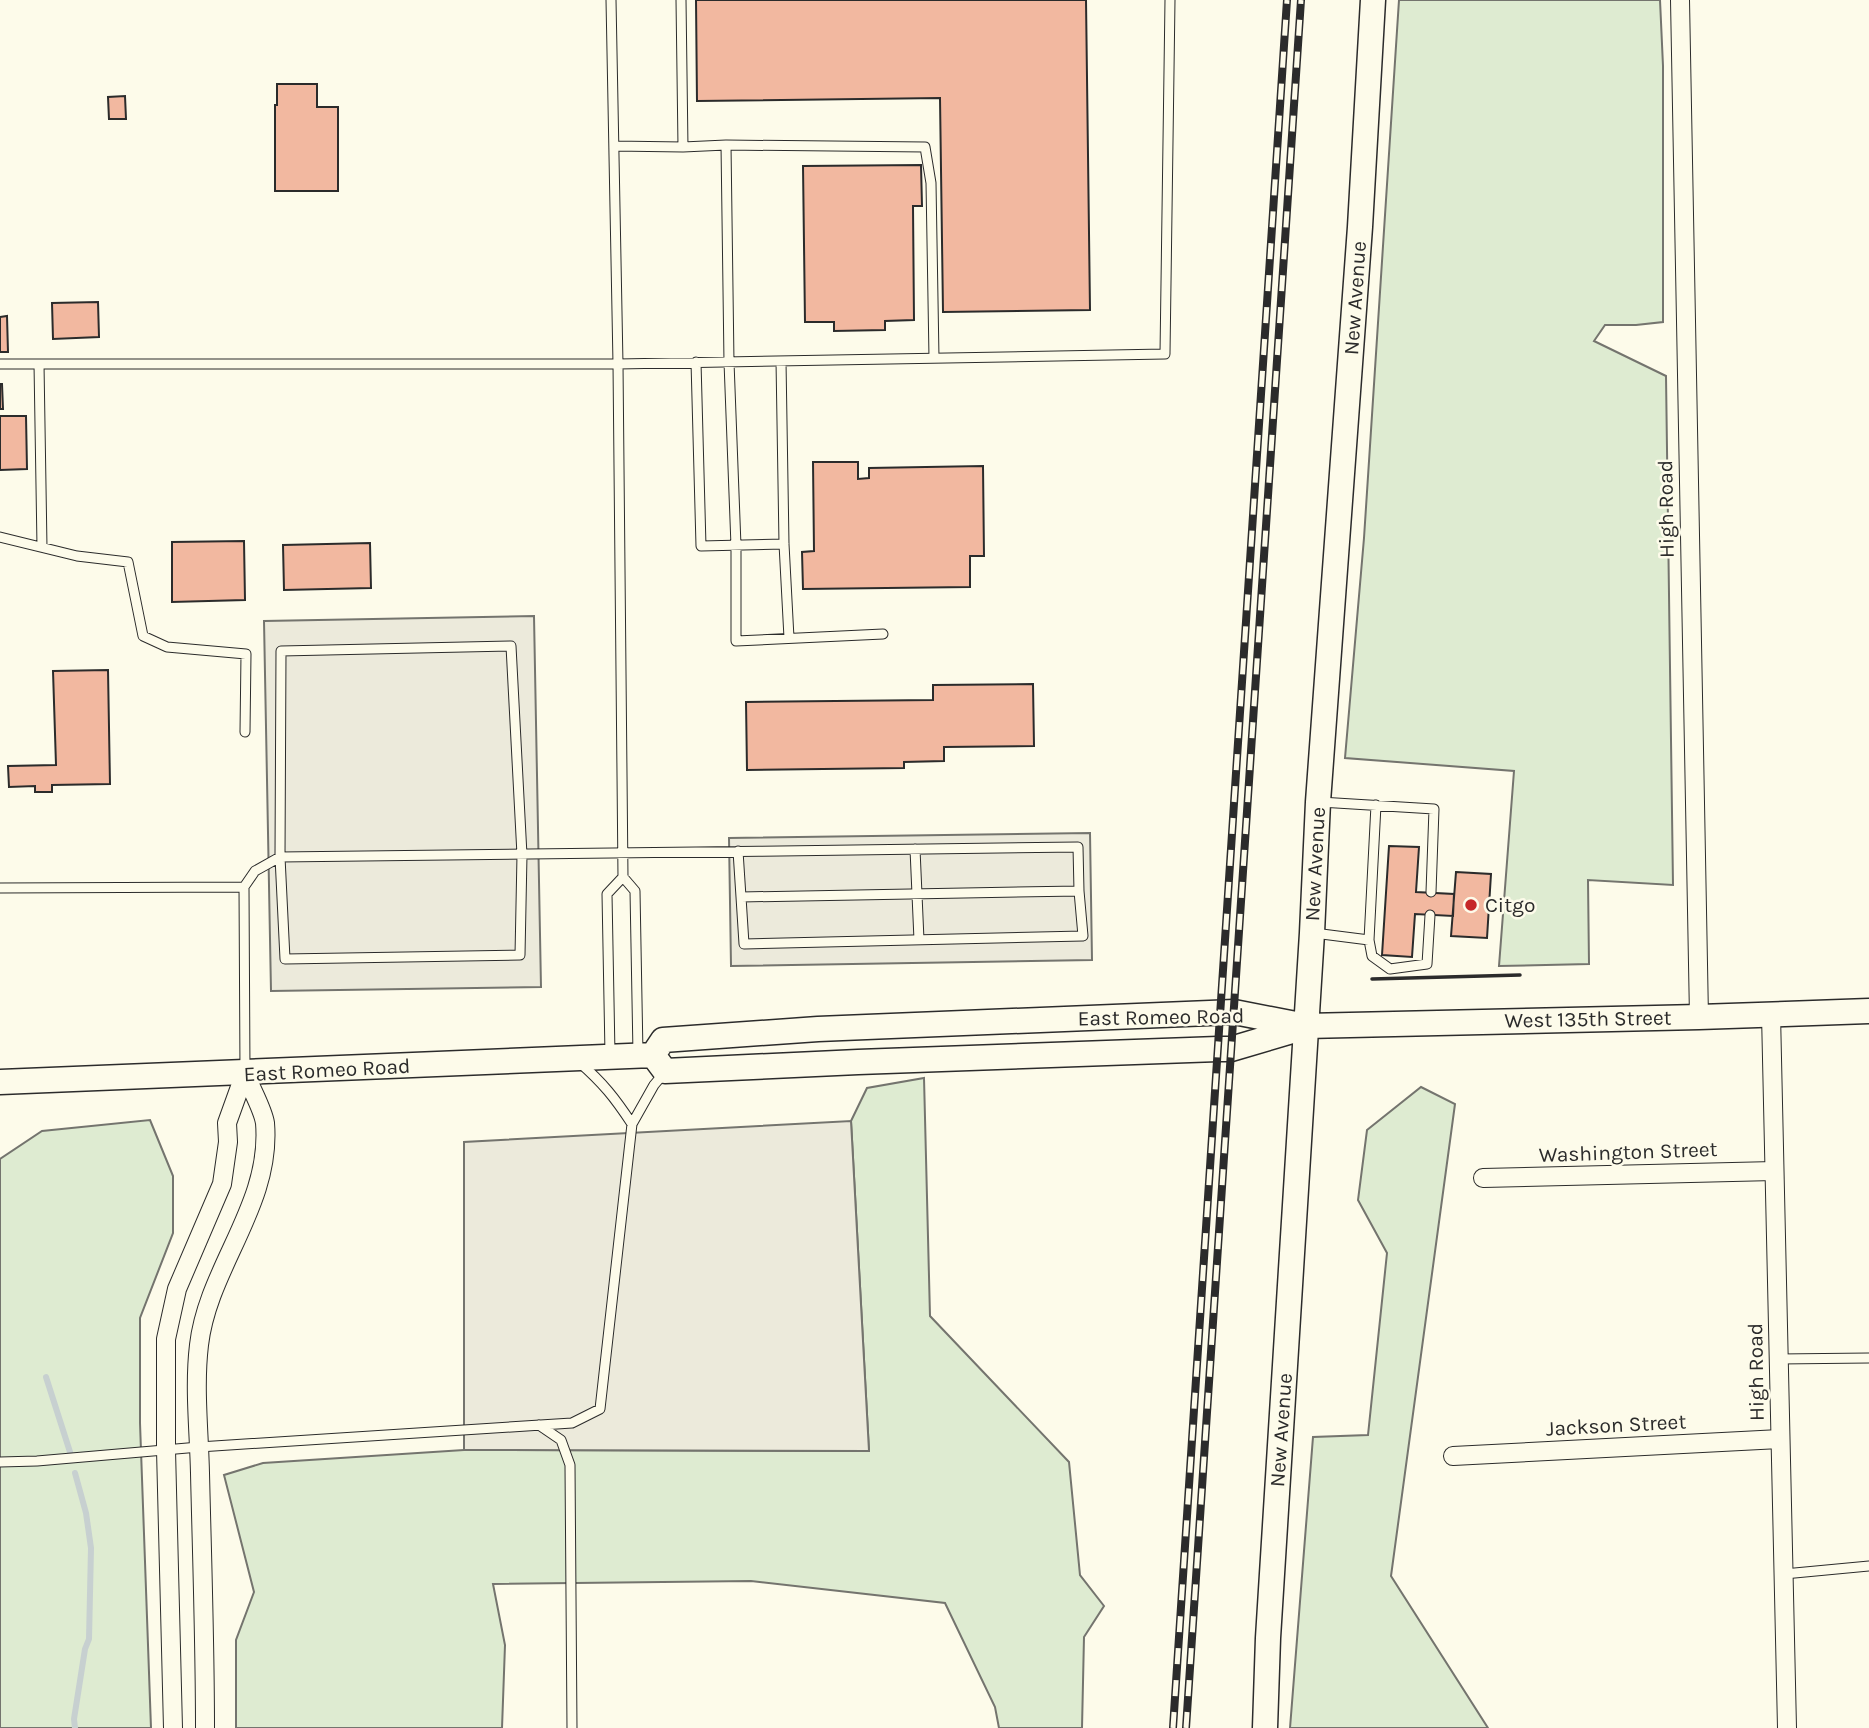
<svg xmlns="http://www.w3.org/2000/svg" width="1869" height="1728" font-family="Karla,sans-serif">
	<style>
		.green { fill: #deebd1; stroke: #74746e; stroke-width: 2 }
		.parking { fill: #eceadb; stroke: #74746e; stroke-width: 2 }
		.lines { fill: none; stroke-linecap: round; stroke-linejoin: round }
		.stream { stroke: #c7d0d0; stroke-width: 6 }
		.building { fill: #f2b8a0; stroke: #2b2b2b; stroke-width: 2 }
		.lane-casing { stroke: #2b2b2b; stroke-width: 11 }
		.street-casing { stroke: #2b2b2b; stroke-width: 20 }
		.secondary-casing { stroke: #2b2b2b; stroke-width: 27 }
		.lane { stroke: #fdfbea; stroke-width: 9 }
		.street { stroke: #fdfbea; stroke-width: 18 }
		.secondary { stroke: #fdfbea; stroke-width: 24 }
		.rail-casing { stroke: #2b2b2b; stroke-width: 8 }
		.rail { stroke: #fdfbea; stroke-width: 5; stroke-dasharray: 16; stroke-linecap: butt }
		.wall { stroke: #2b2b2b; stroke-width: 3.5 }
		.poi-dot { fill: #c62828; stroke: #fdfbea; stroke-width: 2.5 }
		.labels { text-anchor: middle; stroke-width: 5; stroke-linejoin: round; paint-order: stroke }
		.street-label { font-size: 21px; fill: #2b2b2b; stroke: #fdfbea }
		.poi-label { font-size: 21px; fill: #2b2b2b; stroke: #fdfbea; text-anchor: start }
	</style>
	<rect width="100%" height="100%" fill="#fdfbea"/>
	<path class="green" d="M1399,0H1660L1663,66V322L1636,325H1605L1594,341L1666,376L1673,885L1588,880L1589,964L1499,966L1514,771L1345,758L1364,538Z
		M924,1078L930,1316L1069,1462L1080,1575L1104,1606L1084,1637L1082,1728H999L995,1707L945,1603L751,1581L493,1584L505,1645L502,1728H236V1640L254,1592L224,1475L263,1463L464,1450L869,1451L851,1121L867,1088Z
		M1421,1087L1455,1104L1391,1576L1488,1728H1290L1313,1437L1368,1435L1387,1253L1358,1200L1367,1130Z
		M150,1120L173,1176V1233L140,1318V1423L151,1728H0V1159L42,1131Z"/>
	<path class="parking" d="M534,616L541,987L271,991L264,621Z
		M1090,833L1092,960L731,966L729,838Z
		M851,1121L869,1451L464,1450V1142Z"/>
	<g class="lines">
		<path class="stream" d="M46,1377L70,1452
			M75,1728L74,1719L85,1649L89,1639L91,1548L86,1513L75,1473"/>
	</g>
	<path class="building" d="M696,0H1086L1090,310L943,312L940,98L697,101Z
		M277,84H317V107H338V191H275V105H277Z
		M125,96L126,119H109L108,97Z
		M921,165L922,206H913L914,320L885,321V330L834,331V322H805L803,166Z
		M98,302L99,337L53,339L52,303Z
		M7,316L8,352H0V317Z
		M0,384H2L3,409H0Z
		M0,416H26L27,469L0,470Z
		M813,462H858V479L869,478V468L983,466L984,556H970V587L803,589L802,552L814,551Z
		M244,541L245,600L172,602V542Z
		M370,543L371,588L284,590L283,545Z
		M108,670L110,784L52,785V792H35V786L9,787L8,766L56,765L53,671Z
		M1033,684L1034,746L944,747V761L904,762V768L747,770L746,702L933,700V685Z
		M1389,846L1419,847L1416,892L1454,894L1453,916L1415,914L1412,957L1382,955Z
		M1456,872L1491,874L1487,938L1451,936Z"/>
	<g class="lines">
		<defs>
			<path id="lane" d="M611,0L618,364L623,877L635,891L638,1054
				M726,145L729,362L736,546V641L883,634
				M614,146L683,147L681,0
				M683,147L726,145L925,147L931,183L934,358
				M781,361L784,544L789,638
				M696,362L701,546L784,544
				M0,364H618L1165,354L1170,0
				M39,364L42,547
				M0,537L77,556L128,562L143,636L167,647L246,654L245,732
				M511,646L522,855L520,955L285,959L280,857L281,651Z
				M1320,802L1434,809L1431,892
				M915,849L919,940
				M738,851L741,897L1079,891
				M0,888L244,887
				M1314,933L1369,940L1372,956L1390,969L1427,964L1430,915
				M1369,940L1376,805
				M610,1054L607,894L623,877
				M579,1062C603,1083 615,1098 632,1124
				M245,1072L244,887L255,871L280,857C546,855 812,850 1078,847L1079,891L1083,936L744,944L741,897
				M1779,1359L1869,1358
				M539,1425L561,1440L570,1465L572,1728
				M0,1462L37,1461L199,1447L572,1423L600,1409L632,1124L654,1085L665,1072
				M1784,1574L1869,1566"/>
			<path id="street" d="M1680,0L1699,1017
				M1771,1014L1787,1728
				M1483,1178L1774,1171
				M1453,1456L1780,1439
				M173,1728L166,1450V1339L177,1289L222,1184L228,1142L227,1123L245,1073
				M205,1728C205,1643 202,1558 200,1473C199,1430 194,1387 199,1345C208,1267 272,1205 265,1123C263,1109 250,1087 245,1073"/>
			<path id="secondary" d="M653,1055L663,1040L818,1029L1234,1012L1306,1026L1699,1017L1869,1011
				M653,1055L665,1071L858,1062L1218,1049H1231L1302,1028
				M0,1082L653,1055
				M1265,1728L1268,1638L1312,933L1318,802L1360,227L1373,0"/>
		</defs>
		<use href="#lane" class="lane-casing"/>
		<use href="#street" class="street-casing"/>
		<use href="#secondary" class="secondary-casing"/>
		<use href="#lane" class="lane"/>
		<use href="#street" class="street"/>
		<use href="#secondary" class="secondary"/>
		<defs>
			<path id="rail" d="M1173,1728L1287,0
				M1186,1728L1301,0"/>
		</defs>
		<use href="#rail" class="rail-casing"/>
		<use href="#rail" class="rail"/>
		<path class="wall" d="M1372,979L1520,975"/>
	</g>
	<circle class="poi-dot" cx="1471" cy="905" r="7"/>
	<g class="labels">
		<g class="street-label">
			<text transform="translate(1355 298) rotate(-86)" y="7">New Avenue</text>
			<text transform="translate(1666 509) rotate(-91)" y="7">High Road</text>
			<text transform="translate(1315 864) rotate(-87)" y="7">New Avenue</text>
			<text transform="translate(1161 1017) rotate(-1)" y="7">East Romeo Road</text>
			<text transform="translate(1588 1019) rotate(-1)" y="7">West 135th Street</text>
			<text transform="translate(327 1070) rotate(-3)" y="7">East Romeo Road</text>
			<text transform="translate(1628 1152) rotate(-2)" y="7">Washington Street</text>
			<text transform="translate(1756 1372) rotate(-91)" y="7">High Road</text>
			<text transform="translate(1616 1425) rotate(-3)" y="7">Jackson Street</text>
			<text transform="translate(1281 1430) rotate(-86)" y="7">New Avenue</text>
		</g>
		<g class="poi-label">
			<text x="1485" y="912">Citgo</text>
		</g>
	</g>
</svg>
